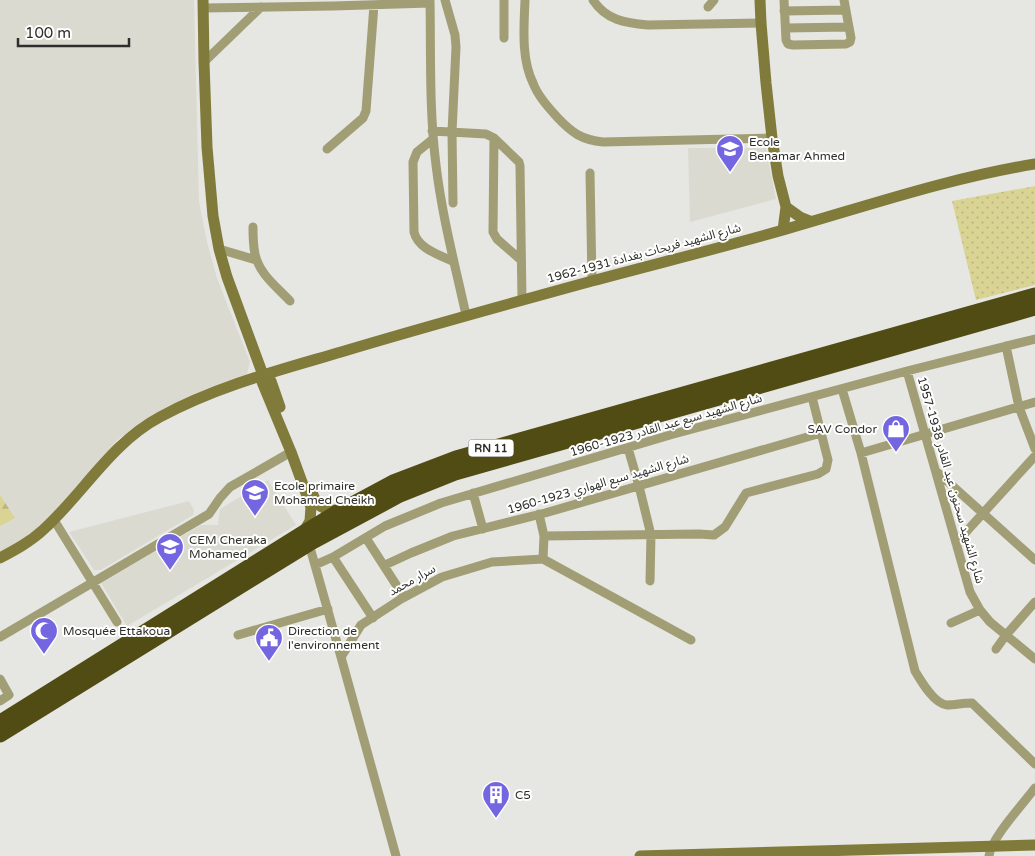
<svg xmlns="http://www.w3.org/2000/svg" width="1035" height="856" font-family="'Varela Round','Noto Sans Arabic',sans-serif">
	<style>
		.built { fill: #dbdad1 }
		.forest { fill: url(#forest-firs) }
		.park { fill: url(#park-dots) }
		.lines { fill: none; stroke-linecap: round; stroke-linejoin: round }
		.street { stroke: #a19e75; stroke-width: 9 }
		.secondary { stroke: #807b3b; stroke-width: 11 }
		.highway { stroke: #514c13; stroke-width: 15 }
		.labels { text-anchor: middle; stroke-width: 4; stroke-linejoin: round; paint-order: stroke }
		.shield { fill: #fffffe; stroke: #6d6d6c; stroke-width: 1 }
		.shield-label { font-size: 11px; font-weight: bold; fill: #2e2e2d }
		.poi-label { font-size: 12px; fill: #2e2e2d; stroke: #fffffe; text-anchor: start }
		.street-label { font-size: 12px; fill: #2e2e2d; stroke: #fffffe }
	</style>
	<defs>
		<pattern id="forest-firs" width="22" height="20" patternUnits="userSpaceOnUse" patternTransform="scale(1.25)"><rect width="22" height="20" fill="#d9d494"/><path d="M5 1l3.5 6h-7zM16 11l3.5 6h-7z" fill="#bbb680"/></pattern>
		<pattern id="park-dots" width="8" height="8" patternUnits="userSpaceOnUse" patternTransform="scale(1.25)"><rect width="8" height="8" fill="#d9d494"/><path d="M2 2h.1M6 6h.1" fill="none" stroke="#bbb680" stroke-width="1.8" stroke-linecap="round"/></pattern>
	</defs>
	<rect width="100%" height="100%" fill="#e6e6e3"/>
	<path class="built" d="M0,0H194L199,202L207,242L217,278L250,362L247,374L132,430L119,438L56,512L22,540L0,553Z
		M688,148H766L776,199L690,222Z
		M268,480L296,525L127,626L101,583L201,525H218L220,509Z
		M189,501L194,510L193,515L101,570H94L69,532Z"/>
	<path class="forest" d="M0,495L15,518L0,526Z"/>
	<path class="park" d="M1035,186V285L976,300L952,201Z"/>
	<g class="lines">
		<path class="street" d="M430,0C431,55 429,110 436,165C442,216 455,265 466,315
			M445,0L455,35L456,47L452,132L453,203
			M504,0V38
			M525,0C524,27 521,58 533,83C538,96 548,107 557,117C572,133 582,140 603,142L772,138
			M593,0C606,20 625,23 648,25L761,23
			M784,0L786,40L788,44L793,45L846,44L850,42L851,38L844,0
			M708,7L714,0
			M203,8L333,6L430,3
			M784,11L846,10
			M786,28L849,27
			M204,62L261,7
			M432,131L486,134L494,138L519,162L520,166L522,300
			M494,138L493,232L497,239L521,260
			M433,139L417,152L413,162L414,232C418,249 440,255 454,262
			M327,149L363,118L366,111L374,5
			M590,173L592,281
			M253,227C253,236 253,245 255,254C259,274 277,287 290,301
			M219,249L256,260
			M1006,346L1019,407L1035,449
			M907,371L970,592L980,610L990,622L1035,659
			M842,389L861,453L915,671C921,681 934,704 947,705C955,705 963,703 972,703L1035,764
			M628,448L639,486L651,535L650,581
			M861,453L1035,402
			M937,472L1035,560
			M473,493L483,529
			M539,514L544,536L543,559
			M54,520L117,622
			M544,536L699,534L714,535L725,527L746,493L818,474L826,469L828,460L812,397
			M366,538L404,597
			M956,543L1035,456
			M309,544L341,657L361,625L401,599L442,577L492,562L543,559L691,640
			M333,557L373,618
			M315,565L333,557L385,526L441,503L670,435L907,371L1035,339
			M385,565L411,553L453,536L545,513L821,433
			M951,623L980,610
			M238,635L328,609
			M0,637L209,514L220,498L230,487L291,452
			M996,649L1006,635L1035,602
			M341,657L396,856
			M0,679L9,695L0,701
			M989,856C991,838 1023,804 1035,788"/>
		<path class="secondary" d="M203,0L204,62L207,147L213,216L219,249L227,277L263,375L262,382L291,452L311,507L310,521L304,531
			M760,0L761,23L766,83L772,138L778,176L786,207L783,230
			M786,207L800,217L810,221
			M263,375L271,381L280,407
			M312,492C317,508 323,509 339,511
			M0,558C15,550 30,542 43,530C83,494 111,443 160,417C217,386 280,370 341,352C424,327 508,304 592,281C655,264 720,248 783,230C867,206 949,178 1035,164
			M640,856L1035,845"/>
		<path class="highway" d="M0,722L304,532L339,511L393,482L456,458L1035,295
			M0,735L309,544L400,495L455,473L1035,308"/>
	</g>
	<defs>
		<symbol id="school-pin" viewBox="-11 -11 22 30"><path d="M0 17L-7.5 6A9.5 9.5 0 1 1 7.5 6Z" fill="#7466e1" stroke="#fffffe"/><path d="M0-5L7-2L0 1L-7-2ZM-4 1L0 2.5L4 1V4Q0 6-4 4Z" fill="#fff"/></symbol>
		<symbol id="shop-pin" viewBox="-11 -11 22 30"><path d="M0 17L-7.5 6A9.5 9.5 0 1 1 7.5 6Z" fill="#7466e1" stroke="#fffffe"/><path d="M-5-2.5h2.3a2.7 3.5 0 0 1 5.4 0H5L5.5 6h-11ZM-1.5-2.5h3a1.5 2.3 0 0 0-3 0Z" fill="#fff"/></symbol>
		<symbol id="mosque-pin" viewBox="-11 -11 22 30"><path d="M0 17L-7.5 6A9.5 9.5 0 1 1 7.5 6Z" fill="#7466e1" stroke="#fffffe"/><path d="M3.5-4.9A6 6 0 1 0 3.5 4.9A5 5 0 1 1 3.5-4.9Z" fill="#fff"/></symbol>
		<symbol id="civic-pin" viewBox="-11 -11 22 30"><path d="M0 17L-7.5 6A9.5 9.5 0 1 1 7.5 6Z" fill="#7466e1" stroke="#fffffe"/><path d="M-.6-6.5H3V-4.5H.6V-3L4-1V1h2V6H-6V1h2V-1L-.6-3ZM-1.2 2.5V6h2.4V2.5Z" fill="#fff"/></symbol>
		<symbol id="building-pin" viewBox="-11 -11 22 30"><path d="M0 17L-7.5 6A9.5 9.5 0 1 1 7.5 6Z" fill="#7466e1" stroke="#fffffe"/><path d="M-4-6H4V6H1V3H-1V6H-4ZM-2.5-4.3h1.7v1.8h-1.7ZM.8-4.3h1.7v1.8H.8ZM-2.5-1h1.7V.8h-1.7ZM.8-1h1.7V.8H.8Z" fill="#fff"/></symbol>
	</defs>
	<g fill-rule="evenodd">
		<use href="#school-pin" x="714" y="133" width="32" height="43"/>
		<use href="#shop-pin" x="880" y="413" width="32" height="43"/>
		<use href="#school-pin" x="239" y="477" width="32" height="43"/>
		<use href="#school-pin" x="154" y="531" width="32" height="43"/>
		<use href="#mosque-pin" x="28" y="615" width="32" height="43"/>
		<use href="#civic-pin" x="253" y="622" width="32" height="43"/>
		<use href="#building-pin" x="480" y="779" width="32" height="43"/>
	</g>
	<g class="labels">
		<rect class="shield" x="468.5" y="439.5" width="45" height="17" rx="4"/>
		<g class="shield-label">
			<text x="491" y="452">RN 11</text>
		</g>
		<g class="poi-label">
			<text x="749" y="146">Ecole<tspan x="749" dy="14">Benamar Ahmed</tspan></text>
			<text x="877" y="433" text-anchor="end">SAV Condor</text>
			<text x="274" y="490">Ecole primaire<tspan x="274" dy="14">Mohamed Cheikh</tspan></text>
			<text x="189" y="544">CEM Cheraka<tspan x="189" dy="14">Mohamed</tspan></text>
			<text x="63" y="635">Mosquée Ettakoua</text>
			<text x="288" y="635">Direction de<tspan x="288" dy="14">l'environnement</tspan></text>
			<text x="515" y="799">C5</text>
		</g>
		<g class="street-label">
			<text transform="translate(644 253) rotate(-15)" y="4">شارع الشهيد فريحات بغدادة 1931-1962</text>
			<text transform="translate(666 425) rotate(-16)" y="4">شارع الشهيد سبع عبد القادر 1923-1960</text>
			<text transform="translate(951 480) rotate(74)" y="4">شارع الشهيد سحنون عبد القادر 1938-1957</text>
			<text transform="translate(598 484) rotate(-16)" y="4">شارع الشهيد سبع الهواري 1923-1960</text>
			<text transform="translate(412 580) rotate(-29)" y="4">سرار محمد</text>
		</g>
	</g>
	<path d="M18 38v8h111v-8" fill="none" stroke="#2e2e2d" stroke-width="2.5"/>
	<text x="25" y="38" font-size="15" fill="#2e2e2d" stroke="#fffffe" stroke-width="4" paint-order="stroke">100 m</text>
</svg>
